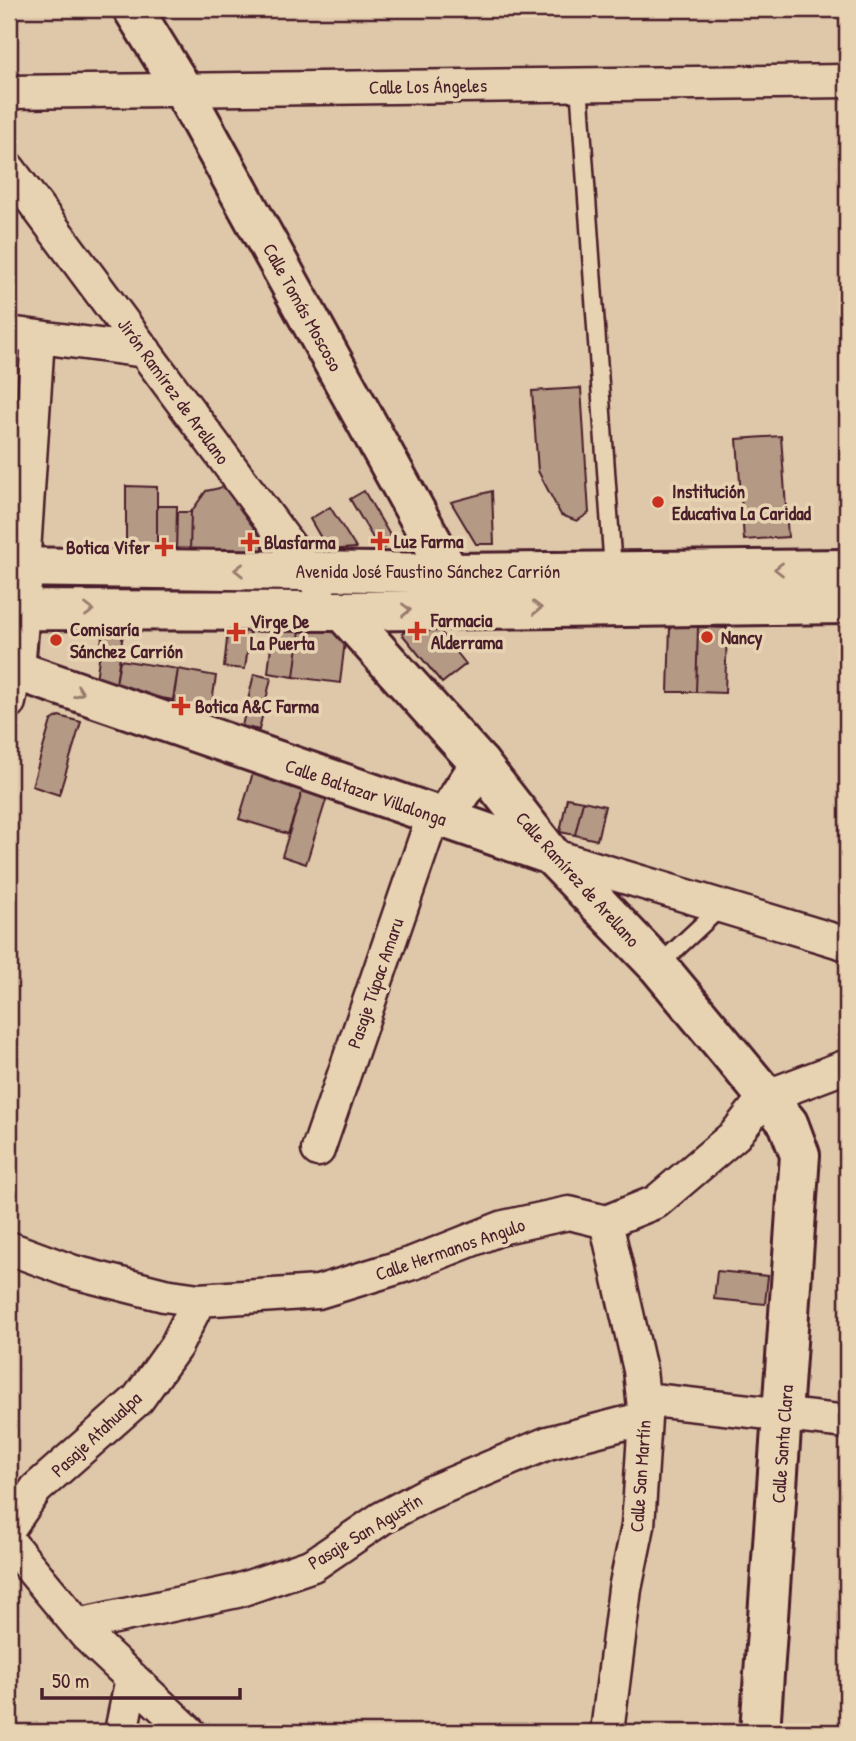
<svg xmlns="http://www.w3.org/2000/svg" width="856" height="1741" font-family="'Patrick Hand',sans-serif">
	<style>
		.building { fill: #b49985; stroke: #4a1f2b; stroke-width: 2 }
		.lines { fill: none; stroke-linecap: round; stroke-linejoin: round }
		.service-casing { stroke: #4a1f2b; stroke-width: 21 }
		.minor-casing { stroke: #4a1f2b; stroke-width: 37 }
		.tertiary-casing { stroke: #4a1f2b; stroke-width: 44 }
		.secondary-casing { stroke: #4a1f2b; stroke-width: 44 }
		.primary-casing { stroke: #4a1f2b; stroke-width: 44 }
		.service { stroke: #e7d3b1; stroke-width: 16 }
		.minor { stroke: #e7d3b1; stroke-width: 32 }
		.tertiary { stroke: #e7d3b1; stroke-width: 38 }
		.secondary { stroke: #e7d3b1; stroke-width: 38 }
		.primary { stroke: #e7d3b1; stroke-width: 38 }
		.oneway { stroke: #98796e }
		.poi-dot { fill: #c8321e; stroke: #e7d3b1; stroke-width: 2.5 }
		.labels { text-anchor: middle; stroke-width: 7; stroke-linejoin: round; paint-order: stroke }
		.street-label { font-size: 19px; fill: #4a1f2b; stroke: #e7d3b1 }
		.poi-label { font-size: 19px; font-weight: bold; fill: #4a1f2b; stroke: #e7d3b1; text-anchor: start }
	</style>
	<rect width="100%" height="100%" fill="#dec8a9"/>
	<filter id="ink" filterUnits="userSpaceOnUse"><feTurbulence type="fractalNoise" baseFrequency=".0143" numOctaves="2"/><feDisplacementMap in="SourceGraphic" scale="14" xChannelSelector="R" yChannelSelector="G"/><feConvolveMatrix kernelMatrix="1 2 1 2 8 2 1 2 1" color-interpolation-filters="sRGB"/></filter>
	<g filter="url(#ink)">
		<path class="building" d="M581,388L589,513L577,521L561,515L538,471L532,391Z
			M781,436L788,537L744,540L737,439Z
			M126,486L157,487V553H126Z
			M224,487L263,530V555L190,553L191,512L206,491Z
			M364,491L394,542L380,550L350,499Z
			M492,491L494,544H476L451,502Z
			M157,506H177L176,552L157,553Z
			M330,507L356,548L328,550L310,519Z
			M177,512H191L190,553L176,552Z
			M274,619L301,622L294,677L268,673Z
			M229,621L251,624L245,669L224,667Z
			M417,621L433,622L466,664L442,683L402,634Z
			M301,622L330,626L345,641L340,683L294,677Z
			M104,623L124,626L116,684L96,680Z
			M670,626L698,627L696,692H668Z
			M698,627L727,628L725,693L696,692Z
			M120,660L178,669L173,700L115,690Z
			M178,669L216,676L210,716L172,710Z
			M254,674L271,678L259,730L242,726Z
			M59,716L81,722L59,795L32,786L51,721Z
			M253,773L303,789L288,834L239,819Z
			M303,789L327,797L306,864L282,856Z
			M567,798L583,801L575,835L560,832Z
			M583,801L605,806L597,840L575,835Z
			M717,1271L768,1276L765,1304L714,1299Z"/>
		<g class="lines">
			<defs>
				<path id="service" d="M579,84L613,570
					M658,966L721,907"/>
				<path id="minor" d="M9,92L847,81
					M9,169L319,586
					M9,333L145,351
					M23,567L38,338
					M9,702L15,670
					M551,855L847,944
					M318,1150L433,816
					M606,1222L640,1370L645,1418L638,1526L625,1589L607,1732
					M9,1248L74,1272L164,1295L199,1300L318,1292L413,1263L504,1227L569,1213L606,1222L656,1202L735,1135L765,1097L847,1066
					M644,1399L847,1422
					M9,1528L36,1489L138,1399L176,1346L199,1300
					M9,1542L86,1635L189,1732
					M78,1625L237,1591L313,1565L382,1518L427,1494L548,1443L645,1418
					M121,1732L132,1678"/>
				<path id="tertiary" d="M133,9L183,90L465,601
					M15,670L551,855
					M444,819L480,764"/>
				<path id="secondary" d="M342,611L480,764L551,855L658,966L788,1123L800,1155L760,1732"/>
				<path id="primary" d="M9,567L450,573L847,569
					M21,610L342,611L847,604
					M9,668L15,670L22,584"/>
			</defs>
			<use href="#service" class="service-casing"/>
			<use href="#minor" class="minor-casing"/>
			<use href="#tertiary" class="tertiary-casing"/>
			<use href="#secondary" class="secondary-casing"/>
			<use href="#primary" class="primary-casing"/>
			<use href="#service" class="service"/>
			<use href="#minor" class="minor"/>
			<use href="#tertiary" class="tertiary"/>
			<use href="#secondary" class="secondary"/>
			<use href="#primary" class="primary"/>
		</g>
		<defs><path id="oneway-chevron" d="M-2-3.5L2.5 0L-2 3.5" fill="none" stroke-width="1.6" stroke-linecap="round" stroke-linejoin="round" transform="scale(1.75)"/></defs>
		<g class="oneway">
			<use href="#oneway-chevron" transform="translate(779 569) rotate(180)"/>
			<use href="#oneway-chevron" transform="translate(239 570) rotate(-179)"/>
			<use href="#oneway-chevron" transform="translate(537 608) rotate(-1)"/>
			<use href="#oneway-chevron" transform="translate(89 610)"/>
			<use href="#oneway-chevron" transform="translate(406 610) rotate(-1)"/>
			<use href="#oneway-chevron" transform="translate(79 692) rotate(19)"/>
		</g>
	</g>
	<g class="poi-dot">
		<circle cx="658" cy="502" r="7"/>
		<path d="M376.5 530.5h7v7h7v7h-7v7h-7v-7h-7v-7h7z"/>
		<path d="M246.5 531.5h7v7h7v7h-7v7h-7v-7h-7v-7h7z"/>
		<path d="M160.5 536.5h7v7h7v7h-7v7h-7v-7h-7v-7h7z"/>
		<path d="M413.5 620.5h7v7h7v7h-7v7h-7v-7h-7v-7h7z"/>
		<path d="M232.5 621.5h7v7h7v7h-7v7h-7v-7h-7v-7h7z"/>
		<circle cx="707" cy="637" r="7"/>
		<circle cx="56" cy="640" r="7"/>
		<path d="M177.5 695.5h7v7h7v7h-7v7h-7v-7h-7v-7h7z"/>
	</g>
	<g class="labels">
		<g class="street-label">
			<text transform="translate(428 86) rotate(-1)" y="7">Calle Los Ángeles</text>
			<text transform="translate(303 307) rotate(61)" y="7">Calle Tomás Moscoso</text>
			<text transform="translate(174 391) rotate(54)" y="7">Jirón Ramírez de Arellano</text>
			<text x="428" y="578">Avenida José Faustino Sánchez Carrión</text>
			<text transform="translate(366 792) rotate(19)" y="7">Calle Baltazar Villalonga</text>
			<text transform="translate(578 879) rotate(48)" y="7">Calle Ramírez de Arellano</text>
			<text transform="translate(375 983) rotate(-71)" y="7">Pasaje Túpac Amaru</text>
			<text transform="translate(450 1249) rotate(-19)" y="7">Calle Hermanos Angulo</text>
			<text transform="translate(96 1434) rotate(-43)" y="7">Pasaje Atahualpa</text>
			<text transform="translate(782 1444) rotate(-86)" y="7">Calle Santa Clara</text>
			<text transform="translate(640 1476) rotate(-86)" y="7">Calle San Martín</text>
			<text transform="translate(365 1531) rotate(-31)" y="7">Pasaje San Agustín</text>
		</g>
		<g class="poi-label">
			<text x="672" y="498">Institución<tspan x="672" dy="22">Educativa La Caridad</tspan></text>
			<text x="394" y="548">Luz Farma</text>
			<text x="264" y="549">Blasfarma</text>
			<text x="150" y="554" text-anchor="end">Botica Vifer</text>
			<text x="431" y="627">Farmacia<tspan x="431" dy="22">Alderrama</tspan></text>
			<text x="250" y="628">Virge De<tspan x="250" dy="22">La Puerta</tspan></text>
			<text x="70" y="636">Comisaría<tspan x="70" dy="22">Sánchez Carrión</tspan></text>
			<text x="721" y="644">Nancy</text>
			<text x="195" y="713">Botica A&amp;C Farma</text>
		</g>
	</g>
	<rect width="856" height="1741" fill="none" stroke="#e7d3b1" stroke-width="35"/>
	<rect x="18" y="18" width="821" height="1706" fill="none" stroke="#4a1f2b" stroke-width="2.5" filter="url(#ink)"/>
	<path d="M42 1688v10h198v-10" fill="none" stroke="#4a1f2b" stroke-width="3.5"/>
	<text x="52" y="1688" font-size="21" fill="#4a1f2b" stroke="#e7d3b1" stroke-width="5" paint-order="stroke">50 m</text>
</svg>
